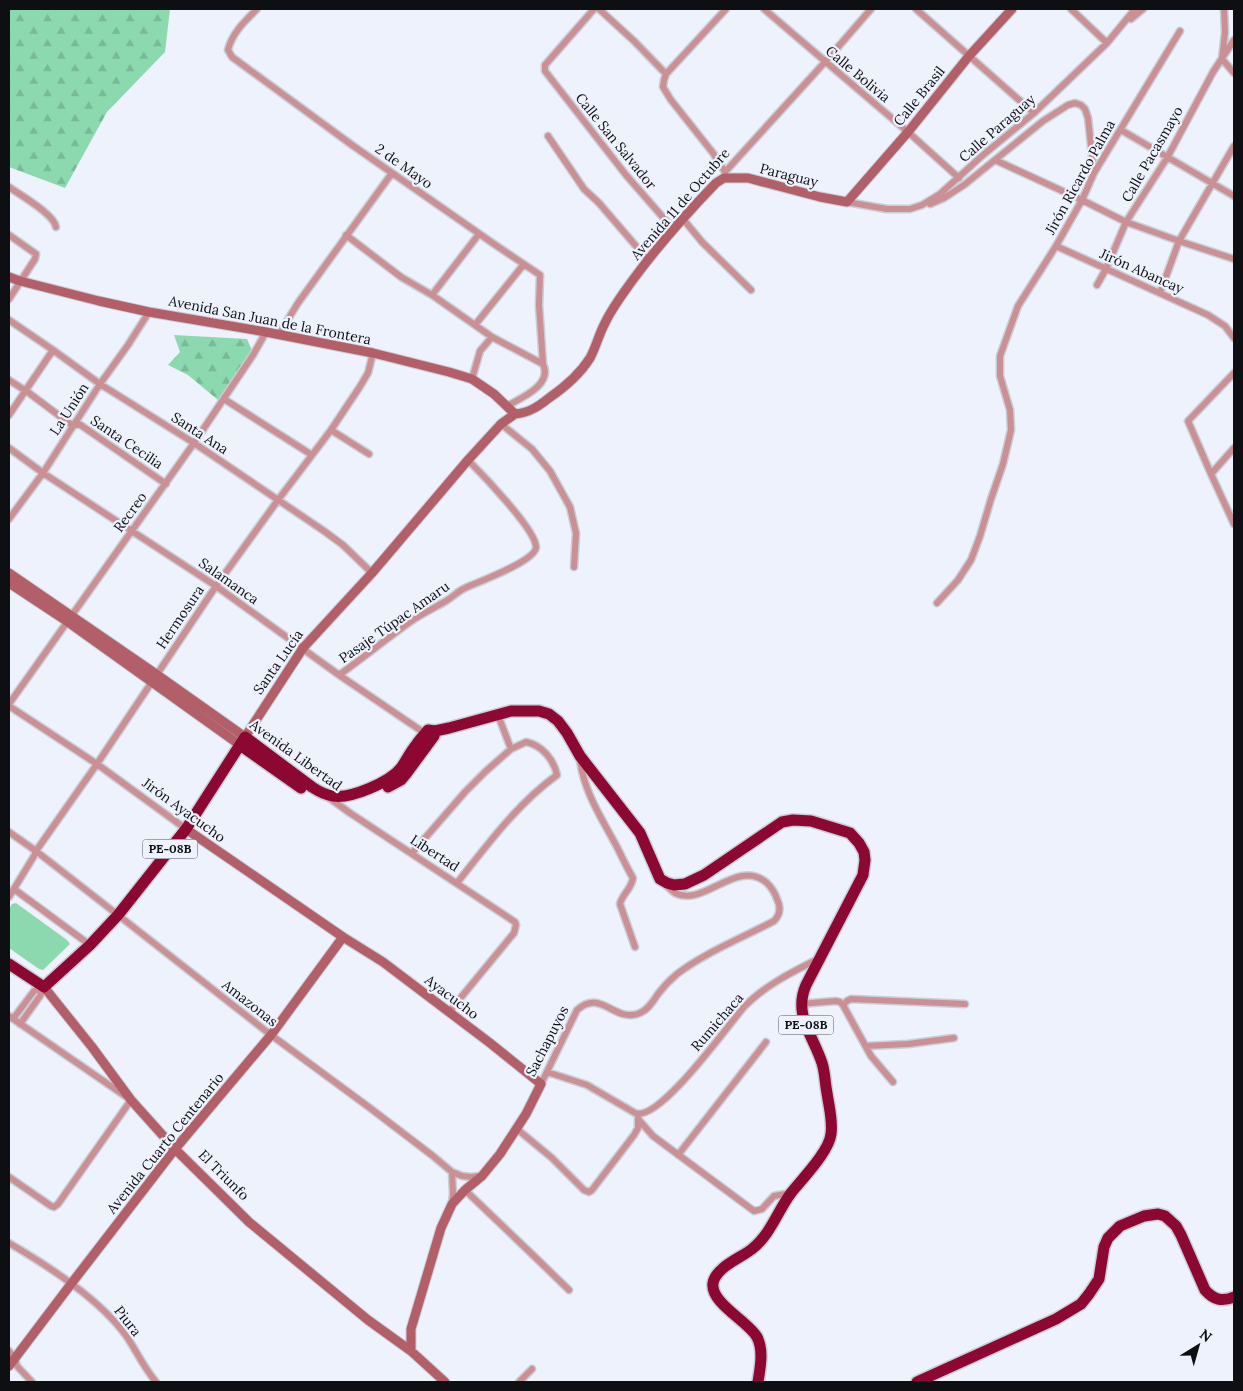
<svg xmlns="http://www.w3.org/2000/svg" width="1243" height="1391" font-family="Lora,serif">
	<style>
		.green { fill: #8cd9b0 }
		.forest { fill: url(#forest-firs) }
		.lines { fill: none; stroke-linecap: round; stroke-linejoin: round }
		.street-casing { stroke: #c9ced7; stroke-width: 9 }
		.secondary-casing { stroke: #c9ced7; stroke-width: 11 }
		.highway-casing { stroke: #c9ced7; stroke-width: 14 }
		.street { stroke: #cb9096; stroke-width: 6 }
		.secondary { stroke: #b35f6a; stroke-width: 9 }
		.highway { stroke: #8c0832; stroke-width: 11 }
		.labels { text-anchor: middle; stroke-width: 4.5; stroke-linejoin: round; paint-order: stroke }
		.shield { fill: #edf2fc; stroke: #505358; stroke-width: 1 }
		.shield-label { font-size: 12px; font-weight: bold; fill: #0d0f12 }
		.street-label { font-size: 14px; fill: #0d0f12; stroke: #edf2fc }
	</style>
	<defs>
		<pattern id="forest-firs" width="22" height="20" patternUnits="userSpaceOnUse" patternTransform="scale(1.25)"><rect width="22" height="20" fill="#8cd9b0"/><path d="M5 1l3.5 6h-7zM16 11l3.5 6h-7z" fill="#78b996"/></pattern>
	</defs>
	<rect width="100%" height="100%" fill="#edf2fc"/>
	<path class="green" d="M16,903L67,940L70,944L43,970L39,969L9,948V909L12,904Z"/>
	<path class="forest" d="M9,9H170L165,52L107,112L65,188L9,167Z
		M174,335L247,339L254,355L218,400L188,375L168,365L180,352Z"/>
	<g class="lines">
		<defs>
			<path id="street" d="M257,9C245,21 232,33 228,50L232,57L352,145L494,244L540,275L539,305L543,364
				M594,9L545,65V71L626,175L674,230
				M599,9L634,41L666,74
				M764,9L908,132L959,178
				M916,9L1034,113
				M1071,9L1107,43
				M1224,9L1225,32L1222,59L1234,73
				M1131,19L1143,9
				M1121,130L1234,196
				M548,136L584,189L599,203L648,260
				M995,160L1082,200L1126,222L1179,241L1234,259
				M725,172L713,153L671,100L663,87L664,80L666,74L726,9
				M724,178L725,172L825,62L871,9
				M9,187C20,195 54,214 56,227
				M847,202L887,209H910L922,205L940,194L983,155L1034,113L1107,43L1135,9
				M930,204L944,198L964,185L1043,121L1068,105L1075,103L1081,105L1085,109L1088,118L1094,173
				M683,219L702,242L751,290
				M479,234L432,295L492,337L543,364C553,385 521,398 507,406
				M9,235L36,254L35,259L9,299
				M346,235L401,277L432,295
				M1056,246L1208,315L1225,326L1234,338
				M1097,285L1106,269L1126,222L1167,158L1213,72L1234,40
				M1160,293L1179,241L1234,146
				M9,320L53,350L100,384L194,443L324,531L343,545L372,573
				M475,325L524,264
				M279,334L298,303L392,173
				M1234,373L1188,421L1211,474L1234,524
				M472,379L480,351L492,337
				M9,380L29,393L73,426L79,424L82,426L166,484
				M224,399L312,455
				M9,415L53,350
				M501,424L532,449L550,471L570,507L576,533L574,567
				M331,430L369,454
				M9,448L43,473L216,586L339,675L426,734
				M1211,474L1234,448
				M9,519L43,473L100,384L128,345L149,312
				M937,603L958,580L971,560L980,536L991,499L1003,464L1011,430L1010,410L1000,376V356L1018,306L1056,246L1082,200L1094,173L1180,31
				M339,675C363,658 386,639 410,622C421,614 434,608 446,601C453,597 458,591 465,588C478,582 536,561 536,547C536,530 482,474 468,460
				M9,704L194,443L253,355L266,332
				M9,706L97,764L186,829
				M498,715L511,749
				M580,760C584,792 602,819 617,847C622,857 627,868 633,878C631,890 622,894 620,904L635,947
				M328,797L350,813L515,922L516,925L514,933L449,1012
				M9,832L36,851L118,915L271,1035L370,1108L433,1156L452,1172L462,1176L471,1177L481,1176
				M412,853L465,792L486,771L511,749L526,742C542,745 554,760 557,775C517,804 488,844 457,883
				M14,889L90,945
				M9,897L34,856L36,851L97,764L216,586L278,500L331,430L359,388L368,373L373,353
				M800,1004L836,1001L840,1002L843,1005L871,1056L893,1082
				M843,1005L847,1001L851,999L965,1004
				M9,1016L131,1100L58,1204L54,1207L51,1206L9,1177
				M13,1019L34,991L44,987
				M20,1024L40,996L44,987
				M866,1046L908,1044L954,1038
				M547,1072L587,1085L635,1113C659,1123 728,1025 744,1007C764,986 792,972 818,959
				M541,1084L577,1010C601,988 615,1024 640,1013C649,1009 653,1001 658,994C664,986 670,980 677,974C706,952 742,938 774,921C780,915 781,907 777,899C775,893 771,887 767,883C737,857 704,908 675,893C672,891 668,887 666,885
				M638,1119L653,1136L754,1211L762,1209L774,1196L791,1193
				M517,1129L552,1158L584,1190L589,1192L592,1190L634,1135L638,1128V1118
				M678,1155L766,1042
				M452,1172L453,1194L452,1204
				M465,1190L536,1258L569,1290
				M9,1243C48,1266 100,1299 127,1337C137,1352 144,1368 156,1382
				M9,1351L15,1359L17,1366L32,1382
				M519,1382L532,1369"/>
			<path id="secondary" d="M9,277L20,281L99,301L149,312L266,332L373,353L449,372L472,379L494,394L515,414
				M515,414C529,413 539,406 549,398C565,387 580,374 590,358C596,347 599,334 605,323C612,308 622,295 632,281C657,247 686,214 716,183L724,178H748L820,197L847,202L908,132L969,56L1012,9
				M9,573L156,674L245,737L303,648L372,573L468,460L501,424L515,414
				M9,583L68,622L240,745
				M186,829L343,937L383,962L490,1043L541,1084L526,1114L500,1154L482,1176L465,1190L452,1204L441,1228L411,1329V1351
				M44,987L92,1047L131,1100L175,1149L249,1222L368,1320L411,1351L445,1382
				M9,1366L71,1284L175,1149L271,1035L343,937"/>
			<path id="highway" d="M240,745L301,788
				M388,787L401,780L406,774L434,736L435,731
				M9,964L44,987L90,945L118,915L186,829L245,737L312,787C318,791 325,795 333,796C351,799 390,782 401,768C406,761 410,752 416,745C419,740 424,735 428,730L435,731L449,728L511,711H539L549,714L558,721L567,733L580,756L640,833L660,879L667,883L674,885L685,884L704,875L782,822L793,820L811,821L850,833L859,843L864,852L865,860L863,875L806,985C793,1015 813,1035 822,1063C825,1072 825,1083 827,1093C829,1107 833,1121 831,1134C829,1152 802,1179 791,1193C777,1212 771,1234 752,1249C741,1258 716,1267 713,1283C710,1303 748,1321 757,1337C764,1350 760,1369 758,1382
				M917,1382L1056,1319L1081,1304L1089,1294L1099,1279L1104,1247L1108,1238L1120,1226L1144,1216L1158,1214L1165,1216L1176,1226L1181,1235L1205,1290C1214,1300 1222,1302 1234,1297"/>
		</defs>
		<use href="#street" class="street-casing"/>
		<use href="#secondary" class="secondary-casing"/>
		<use href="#highway" class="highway-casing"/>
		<use href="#street" class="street"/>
		<use href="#secondary" class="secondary"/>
		<use href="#highway" class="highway"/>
	</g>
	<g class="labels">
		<g class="shield">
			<rect x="142.5" y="839.5" width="55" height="19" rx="4"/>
			<rect x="778.5" y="1015.5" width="55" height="19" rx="4"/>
		</g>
		<g class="shield-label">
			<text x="170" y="853">PE-08B</text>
			<text x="806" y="1029">PE-08B</text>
		</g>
		<g class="street-label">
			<text transform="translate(858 74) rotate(40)" y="5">Calle Bolivia</text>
			<text transform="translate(919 96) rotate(-51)" y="5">Calle Brasil</text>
			<text transform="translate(997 128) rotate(-41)" y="5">Calle Paraguay</text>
			<text transform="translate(616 141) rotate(51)" y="5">Calle San Salvador</text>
			<text transform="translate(1152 154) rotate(-60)" y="5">Calle Pacasmayo</text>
			<text transform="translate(404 166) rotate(35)" y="5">2 de Mayo</text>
			<text transform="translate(789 175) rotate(14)" y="5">Paraguay</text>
			<text transform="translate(1080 177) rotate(-61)" y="5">Jirón Ricardo Palma</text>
			<text transform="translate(680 204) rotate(-49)" y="5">Avenida 11 de Octubre</text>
			<text transform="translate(1142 271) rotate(24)" y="5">Jirón Abancay</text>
			<text transform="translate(270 320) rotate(11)" y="5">Avenida San Juan de la Frontera</text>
			<text transform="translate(69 409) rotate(-57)" y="5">La Unión</text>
			<text transform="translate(200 433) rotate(33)" y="5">Santa Ana</text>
			<text transform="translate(127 442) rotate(34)" y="5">Santa Cecilia</text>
			<text transform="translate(130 512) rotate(-54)" y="5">Recreo</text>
			<text transform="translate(229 581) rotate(35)" y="5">Salamanca</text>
			<text transform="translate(180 617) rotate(-56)" y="5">Hermosura</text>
			<text transform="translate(394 622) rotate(-35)" y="5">Pasaje Túpac Amaru</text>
			<text transform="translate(278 662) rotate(-55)" y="5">Santa Lucía</text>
			<text transform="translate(296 755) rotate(36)" y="5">Avenida Libertad</text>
			<text transform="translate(184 810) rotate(36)" y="5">Jirón Ayacucho</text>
			<text transform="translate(435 853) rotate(33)" y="5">Libertad</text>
			<text transform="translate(452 997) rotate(37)" y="5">Ayacucho</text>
			<text transform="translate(250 1003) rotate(38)" y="5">Amazonas</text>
			<text transform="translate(717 1022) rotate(-49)" y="5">Rumichaca</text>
			<text transform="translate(547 1041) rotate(-63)" y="5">Sachapuyos</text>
			<text transform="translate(165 1143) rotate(-51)" y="5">Avenida Cuarto Centenario</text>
			<text transform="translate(224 1175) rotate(45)" y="5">El Triunfo</text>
			<text transform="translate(128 1321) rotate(52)" y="5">Piura</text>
		</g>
	</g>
	<rect width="1243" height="1391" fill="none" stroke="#0d0f12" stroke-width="20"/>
	<g transform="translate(1198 1346) rotate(37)" stroke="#edf2fc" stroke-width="4" paint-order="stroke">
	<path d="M0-4L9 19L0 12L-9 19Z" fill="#0d0f12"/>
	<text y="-8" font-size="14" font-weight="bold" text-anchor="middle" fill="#0d0f12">N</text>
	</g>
</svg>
